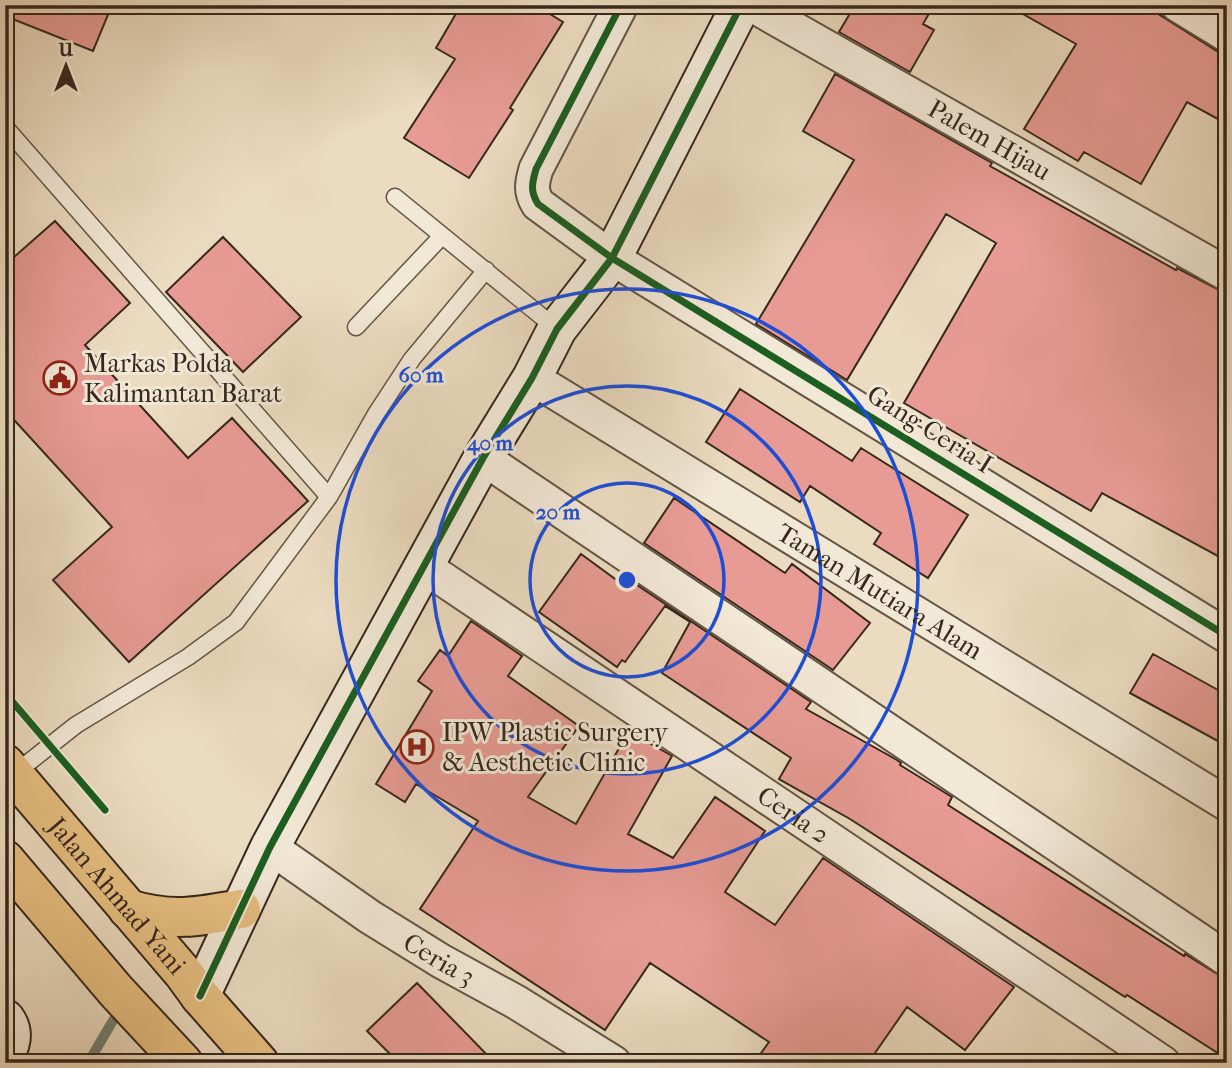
<svg xmlns="http://www.w3.org/2000/svg" width="1232" height="1068" font-family="'IM FELL French Canon',serif">
	<style>
		.lines { fill: none; stroke-linecap: round; stroke-linejoin: round }
		.stream { stroke: #718074; stroke-width: 10 }
		.building { fill: #e79b94; stroke: #36281c; stroke-width: 2 }
		.lane-casing { stroke: #635545; stroke-width: 19 }
		.street-casing { stroke: #635545; stroke-width: 37 }
		.secondary-casing { stroke: #36281c; stroke-width: 42 }
		.highway-casing { stroke: #36281c; stroke-width: 42 }
		.lane { stroke: #f2e8d6; stroke-width: 16 }
		.street { stroke: #f2e8d6; stroke-width: 33 }
		.secondary { stroke: #f2e8d6; stroke-width: 38 }
		.highway { stroke: #e6be80; stroke-width: 38 }
		.cycleway-casing { stroke: #f2e8d6; stroke-width: 11 }
		.cycleway { stroke: #1b5e20; stroke-width: 7 }
		.ring { fill: none; stroke: #1d4ed8; stroke-width: 3.5 }
		.labels { text-anchor: middle; stroke-width: 6; stroke-linejoin: round; paint-order: stroke }
		.street-label { font-size: 26px; fill: #36281c; stroke: #f2e8d6 }
		.poi-label { font-size: 26px; fill: #36281c; stroke: #f2e8d6; text-anchor: start }
		.centre { fill: #1d4ed8; stroke: #f2e8d6; stroke-width: 3.5 }
		.ring-label { font-size: 21px; text-anchor: middle; font-weight: bold; fill: #1d4ed8; stroke: #f2e8d6; stroke-width: 6; stroke-linejoin: round; paint-order: stroke }
	</style>
	<rect width="100%" height="100%" fill="#ebdbc0"/>
	<filter id="stains"><feTurbulence type="fractalNoise" baseFrequency=".00286" numOctaves="4"/><feColorMatrix values="0 0 0 0 .2 0 0 0 0 .09 0 0 0 0 .02 0 0 0 .5 -.17"/></filter>
	<radialGradient id="worn" r=".72"><stop offset=".6" stop-color="#630" stop-opacity="0"/><stop offset="1" stop-color="#630" stop-opacity=".3"/></radialGradient>
	<g class="lines">
		<path class="stream" d="M88,1063L121,1007"/>
	</g>
	<path class="building" d="M5,5H112L93,51L5,16Z
		M461,5H535L563,22L510,108L513,110L469,178L404,138L455,59L436,48Z
		M855,5H934L923,24L934,30L910,72L839,32Z
		M1007,5H1144L1217,51L1227,54V124L1187,102L1141,184L1084,152L1078,161L1024,129L1076,44Z
		M835,74L992,163L990,166L1176,270L1177,268L1227,294V561L1102,493L1091,511L904,403L996,243L946,214L847,380L756,324L854,160L803,131Z
		M55,221L130,303L85,345L188,458L232,418L308,501L129,662L53,580L112,527L5,410V265Z
		M223,237L301,317L243,372L166,292Z
		M740,389L852,461L861,448L968,515L928,578L874,544L881,533L810,486L800,502L706,442Z
		M674,498L785,573L792,564L870,623L833,670L644,543Z
		M581,554L618,581L622,575L811,702L806,709L897,760L901,763L900,765L952,797L948,805L1184,956L1185,954L1227,980V1059L1127,995L1125,997L850,819L779,779L791,758L662,673L690,622L665,606L625,662L622,660L617,667L539,612Z
		M471,621L522,656L508,676L579,726L528,797L576,824L626,736H637L667,753L672,756L628,834L673,858L715,797L765,831L725,892L775,925L823,858L1014,987L965,1050L907,1007L868,1063H754L769,1042L650,963L605,1030L420,909L478,821L416,784L405,802L376,784L432,691L418,681L440,650L448,656Z
		M1153,654L1227,695V746L1130,693Z
		M417,983L495,1063H399L367,1031Z"/>
	<g class="lines">
		<defs>
			<path id="lane" d="M5,127L329,497
				M395,197L557,329
				M356,327L441,237
				M14,774L76,725L188,657L236,622L329,497L376,414L412,359L486,270"/>
			<g id="street">
				<path d="M621,5L536,169C532,183 530,191 538,204L612,258L1227,636"/>
				<path id="s1" d="M752,5L1227,274"/>
				<path d="M1178,5L1227,35"/>
				<path id="s2" d="M532,378L1227,804"/>
				<path d="M483,458L1227,959"/>
				<path id="s3" d="M425,567L1163,1063"/>
				<path id="s4" d="M270,847L370,917L441,961L516,1002L614,1063"/>
			</g>
			<path id="secondary" d="M200,996L270,847L483,458L532,378L557,329L612,258L741,5
				M5,1019C14,1031 12,1042 5,1055"/>
			<g id="highway">
				<path id="s5" d="M5,764L184,974L200,996L259,1063"/>
				<path d="M5,860L116,991L183,1063"/>
				<path d="M128,909C171,922 198,917 241,909"/>
			</g>
		</defs>
		<use href="#lane" class="lane-casing"/>
		<use href="#street" class="street-casing"/>
		<use href="#secondary" class="secondary-casing"/>
		<use href="#highway" class="highway-casing"/>
		<use href="#lane" class="lane"/>
		<use href="#street" class="street"/>
		<use href="#secondary" class="secondary"/>
		<use href="#highway" class="highway"/>
		<defs>
			<path id="cycleway" d="M621,5L536,169C532,183 530,191 538,204L612,258L1227,636
				M5,693L105,810
				M200,996L270,847L483,458L532,378L557,329L612,258L741,5"/>
		</defs>
		<use href="#cycleway" class="cycleway-casing"/>
		<use href="#cycleway" class="cycleway"/>
	</g>
	<g class="ring">
		<circle cx="627" cy="580" r="97"/>
		<circle cx="627" cy="580" r="194"/>
		<circle cx="627" cy="580" r="291"/>
	</g>
	<defs>
		<symbol id="civic-ring" viewBox="-11 -11 22 22"><circle r="9.5" fill="#f2e8d6" stroke="#8f2418" stroke-width="1.5"/><path d="M-.6-6.5H3V-4.5H.6V-3L4-1V1h2V6H-6V1h2V-1L-.6-3ZM-1.2 2.5V6h2.4V2.5Z" fill="#8f2418"/></symbol>
		<symbol id="hospital-ring" viewBox="-11 -11 22 22"><circle r="9.5" fill="#f2e8d6" stroke="#8f2418" stroke-width="1.5"/><path d="M-5-5h3v3.5h4V-5h3V5h-3V1.5h-4V5h-3Z" fill="#8f2418"/></symbol>
	</defs>
	<g fill-rule="evenodd">
		<use href="#civic-ring" x="41" y="359" width="38" height="38"/>
		<use href="#hospital-ring" x="398" y="728" width="38" height="38"/>
	</g>
	<g class="labels">
		<g class="street-label">
			<text dy="9" stroke="none"><textPath href="#s1" startOffset="273">Palem Hijau</textPath></text>
			<text transform="translate(930 429) rotate(32)" y="9">Gang Ceria I</text>
			<text dy="9" stroke="none"><textPath href="#s2" startOffset="408">Taman Mutiara Alam</textPath></text>
			<text dy="9" stroke="none"><textPath href="#s3" startOffset="444">Ceria 2</textPath></text>
			<text dy="9" stroke="none"><textPath href="#s5" startOffset="173">Jalan Ahmad Yani</textPath></text>
			<text dy="9" stroke="none"><textPath href="#s4" startOffset="203">Ceria 3</textPath></text>
		</g>
		<g class="poi-label">
			<text x="84" y="372">Markas Polda<tspan x="84" dy="30">Kalimantan Barat</tspan></text>
			<text x="442" y="741">IPW Plastic Surgery<tspan x="442" dy="30">&amp; Aesthetic Clinic</tspan></text>
		</g>
	</g>
	<circle cx="627" cy="580" r="10" class="centre"/>
	<g class="ring-label">
		<text x="421" y="382">60 m</text>
		<text x="490" y="450">40 m</text>
		<text x="558" y="519">20 m</text>
	</g>
	<rect width="1232" height="1068" fill="none" stroke="#ebdbc0" stroke-width="28"/>
	<rect x="7" y="7" width="1218" height="1054" fill="none" stroke="#36281c" stroke-width="3.5"/>
	<rect x="14" y="14" width="1204" height="1040" fill="none" stroke="#36281c" stroke-width="2"/>
	<g transform="translate(66 66)" stroke="#f2e8d6" stroke-width="5" paint-order="stroke">
	<path d="M0-5L12 26L0 18L-12 26Z" fill="#36281c"/>
	<text y="-10" font-size="19" font-weight="bold" text-anchor="middle" fill="#36281c">U</text>
	</g>
	<rect width="100%" height="100%" filter="url(#stains)"/>
	<rect width="100%" height="100%" fill="url(#worn)"/>
</svg>
